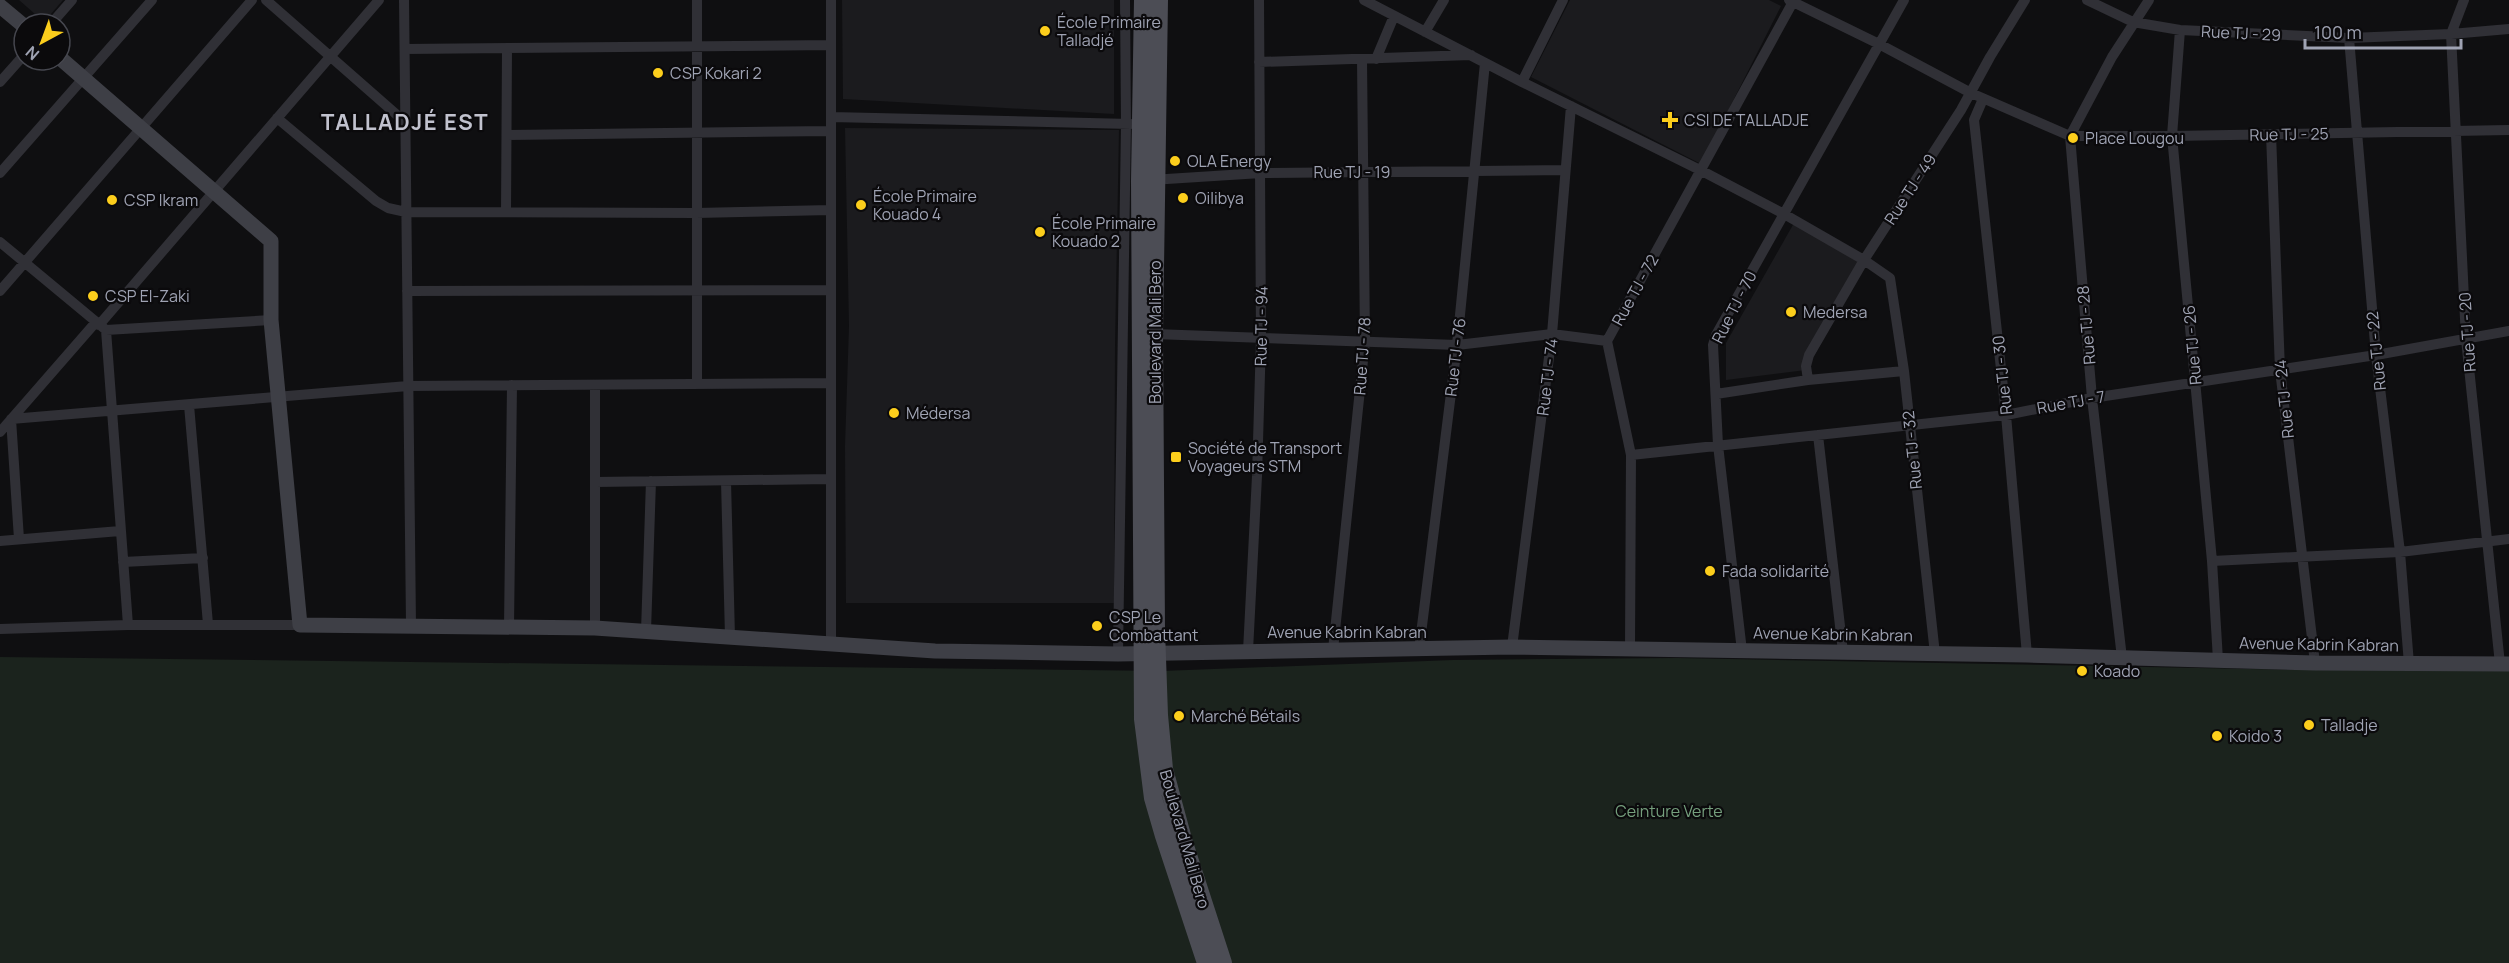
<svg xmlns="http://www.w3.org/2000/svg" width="2509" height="963" font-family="Manrope,sans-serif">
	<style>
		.built { fill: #1b1b1e }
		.green { fill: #1b231d }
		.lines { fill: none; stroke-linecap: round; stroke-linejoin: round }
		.street { stroke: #303036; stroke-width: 10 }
		.secondary { stroke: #3e3f46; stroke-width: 15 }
		.primary { stroke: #4c4d55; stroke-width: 18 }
		.poi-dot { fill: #fcce1c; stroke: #0b0a0c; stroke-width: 2 }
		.labels { text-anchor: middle; stroke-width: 4.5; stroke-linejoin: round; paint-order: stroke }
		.poi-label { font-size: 16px; fill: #9fa3b3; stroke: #0b0a0c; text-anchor: start }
		.street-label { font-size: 16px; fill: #9fa3b3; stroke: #0b0a0c }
		.park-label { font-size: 16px; fill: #759f7d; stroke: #0b0a0c }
		.district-label { font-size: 22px; font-weight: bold; letter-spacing: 1.5px; fill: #c1c2ce; stroke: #0b0a0c }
	</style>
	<rect width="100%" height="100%" fill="#0f0f11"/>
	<path class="built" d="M19,0H63L44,22Z
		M842,0H1114V114L843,99Z
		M1570,0H1769L1781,6L1701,164L1531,77Z
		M845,128L1119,130L1115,346L1114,603H846L845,446L849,326Z
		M1794,223L1867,262L1806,370L1726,380V343Z"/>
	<path class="green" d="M0,657L1162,671L1453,660L1677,658L2303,670L2509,669V963H0Z"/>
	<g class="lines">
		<path class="street" d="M266,0L405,122
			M404,0L411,625
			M697,0V384
			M1364,0L1522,82L1702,171L1784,214L1864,260L1890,278L1904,371L1935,654
			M1789,0L1879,44L1971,93L2070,136H2172L2509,130
			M2087,0L2133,22L2180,30L2349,38L2451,34L2509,29
			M2464,0L2451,34L2466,339L2500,664
			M51,24L72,0
			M2180,30L2172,136L2212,561L2218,660
			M1425,32L1444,0
			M2349,38L2376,355L2400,552L2409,664
			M405,49L831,45
			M1376,59L1394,16
			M1259,62L1471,55
			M0,82L24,55
			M1522,82L1563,0
			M1983,99L1974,120L2006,415L2027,655
			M831,117L1131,124
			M277,118L376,201L388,208L406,212L696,213L831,210
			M2271,134L2280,370L2315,663
			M507,135L831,131
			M2070,136L2092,398L2122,658
			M2070,136L2112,57L2149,0
			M0,173L152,0
			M1151,180L1261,173L1565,170
			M506,212L507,49
			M0,242L106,330L271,320
			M0,291L252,0
			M407,291L831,290
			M99,325L379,0
			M106,330L128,625
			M1154,334L1457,345L1552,334L1607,341
			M1808,380L1806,366L1809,355L1864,260L1961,110L1990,57L2025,0
			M1716,394L1808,380L1904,371
			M189,405L208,624
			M11,419L408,386L831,383
			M11,419L19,539
			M0,432L96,322
			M1818,435L1843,652
			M1631,455L2006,415L2092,398L2376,355L2509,331
			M726,481L730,637
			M595,482L831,479
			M0,541L120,531
			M2212,561L2400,552L2509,539
			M123,562L203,558
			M509,627L512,385
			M595,628V385
			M0,629L128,625H300
			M646,631L651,481
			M831,643V0
			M1512,647L1552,334L1571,106
			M1630,648L1631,455L1607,341L1794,0
			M1333,650L1365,341L1362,60
			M1419,650L1457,345L1485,63
			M1248,651L1257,476L1261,339L1259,0
			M1742,651L1718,445L1713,345L1716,335L1904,0
			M1118,654L1126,124L1125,0"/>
		<path class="secondary" d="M0,6L24,26
			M60,58L271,241V320L300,625L595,628L935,651L1118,654L1512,647L2027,655L2315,663L2509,664"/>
		<path class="primary" d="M1143,0L1140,181L1143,719L1153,798L1164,836L1206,963
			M1159,0L1154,334L1156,629L1159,715L1164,769L1184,843L1223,963"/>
	</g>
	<g class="poi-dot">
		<circle cx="1045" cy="31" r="6"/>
		<circle cx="658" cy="73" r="6"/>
		<path d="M1667 111h6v6h6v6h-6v6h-6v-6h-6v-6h6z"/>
		<circle cx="2073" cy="138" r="6"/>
		<circle cx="1175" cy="161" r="6"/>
		<circle cx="1183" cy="198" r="6"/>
		<circle cx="112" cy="200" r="6"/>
		<circle cx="861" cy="205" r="6"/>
		<circle cx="1040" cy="232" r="6"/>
		<circle cx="93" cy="296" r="6"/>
		<circle cx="1791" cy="312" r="6"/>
		<circle cx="894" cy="413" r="6"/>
		<rect x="1170" y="451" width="12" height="12" rx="3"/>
		<circle cx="1710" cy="571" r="6"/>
		<circle cx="1097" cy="626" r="6"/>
		<circle cx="2082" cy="671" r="6"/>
		<circle cx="1179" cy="716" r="6"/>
		<circle cx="2309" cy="725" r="6"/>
		<circle cx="2217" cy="736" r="6"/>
	</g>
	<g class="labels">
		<g class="poi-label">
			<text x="1057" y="28">École Primaire<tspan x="1057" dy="18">Talladjé</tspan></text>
			<text x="670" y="79">CSP Kokari 2</text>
			<text x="1684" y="126">CSI DE TALLADJE</text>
			<text x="2085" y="144">Place Lougou</text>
			<text x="1187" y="167">OLA Energy</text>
			<text x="873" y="202">École Primaire<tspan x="873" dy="18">Kouado 4</tspan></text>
			<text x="1195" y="204">Oilibya</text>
			<text x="124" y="206">CSP Ikram</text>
			<text x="1052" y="229">École Primaire<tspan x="1052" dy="18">Kouado 2</tspan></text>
			<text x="105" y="302">CSP El-Zaki</text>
			<text x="1803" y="318">Medersa</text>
			<text x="906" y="419">Médersa</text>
			<text x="1188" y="454">Société de Transport<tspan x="1188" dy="18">Voyageurs STM</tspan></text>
			<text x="1722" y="577">Fada solidarité</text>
			<text x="1109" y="623">CSP Le<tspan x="1109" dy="18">Combattant</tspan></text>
			<text x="2094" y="677">Koado</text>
			<text x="1191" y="722">Marché Bétails</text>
			<text x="2321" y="731">Talladje</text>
			<text x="2229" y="742">Koido 3</text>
		</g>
		<g class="street-label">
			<text transform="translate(2241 33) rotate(3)" y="6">Rue TJ - 29</text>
			<text transform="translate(2289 134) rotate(-1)" y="6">Rue TJ - 25</text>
			<text x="1352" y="178">Rue TJ - 19</text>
			<text transform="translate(1910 189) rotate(-57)" y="6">Rue TJ - 49</text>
			<text transform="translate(1635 290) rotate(-61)" y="6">Rue TJ - 72</text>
			<text transform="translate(1734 307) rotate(-63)" y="6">Rue TJ - 70</text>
			<text transform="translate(2086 325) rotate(-95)" y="6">Rue TJ - 28</text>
			<text transform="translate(1261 326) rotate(-89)" y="6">Rue TJ - 94</text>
			<text transform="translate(1155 332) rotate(-90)" y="6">Boulevard Mali Bero</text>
			<text transform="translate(2467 332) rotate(-94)" y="6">Rue TJ - 20</text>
			<text transform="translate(2192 345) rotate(-95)" y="6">Rue TJ - 26</text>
			<text transform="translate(2376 351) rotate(-96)" y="6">Rue TJ - 22</text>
			<text transform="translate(1362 356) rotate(-86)" y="6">Rue TJ - 78</text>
			<text transform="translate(1455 357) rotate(-83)" y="6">Rue TJ - 76</text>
			<text transform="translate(2002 375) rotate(-96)" y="6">Rue TJ - 30</text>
			<text transform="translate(1547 377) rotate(-83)" y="6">Rue TJ - 74</text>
			<text transform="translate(2284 399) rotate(-96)" y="6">Rue TJ - 24</text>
			<text transform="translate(2071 402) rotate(-10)" y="6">Rue TJ - 7</text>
			<text transform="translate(1912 450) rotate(-96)" y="6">Rue TJ - 32</text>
			<text x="1347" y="638">Avenue Kabrin Kabran</text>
			<text transform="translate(1833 634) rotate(1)" y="6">Avenue Kabrin Kabran</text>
			<text transform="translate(2319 644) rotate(1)" y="6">Avenue Kabrin Kabran</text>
			<text transform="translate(1185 839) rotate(74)" y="6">Boulevard Mali Bero</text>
		</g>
		<g class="park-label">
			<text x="1669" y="817">Ceinture Verte</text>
		</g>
		<g class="district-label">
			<text x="405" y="130">TALLADJÉ EST</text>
		</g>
	</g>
	<g transform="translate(42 42) rotate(221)"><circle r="28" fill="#0b0a0c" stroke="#46474f" stroke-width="1.5"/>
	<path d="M0-4.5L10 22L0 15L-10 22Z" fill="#fcce1c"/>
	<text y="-9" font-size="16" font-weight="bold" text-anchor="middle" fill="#9fa3b3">N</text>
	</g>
	<path d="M2305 39v9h156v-9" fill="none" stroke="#9fa3b3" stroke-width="3"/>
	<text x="2314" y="39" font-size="18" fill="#9fa3b3" stroke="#0b0a0c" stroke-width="4.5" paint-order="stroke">100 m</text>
</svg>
